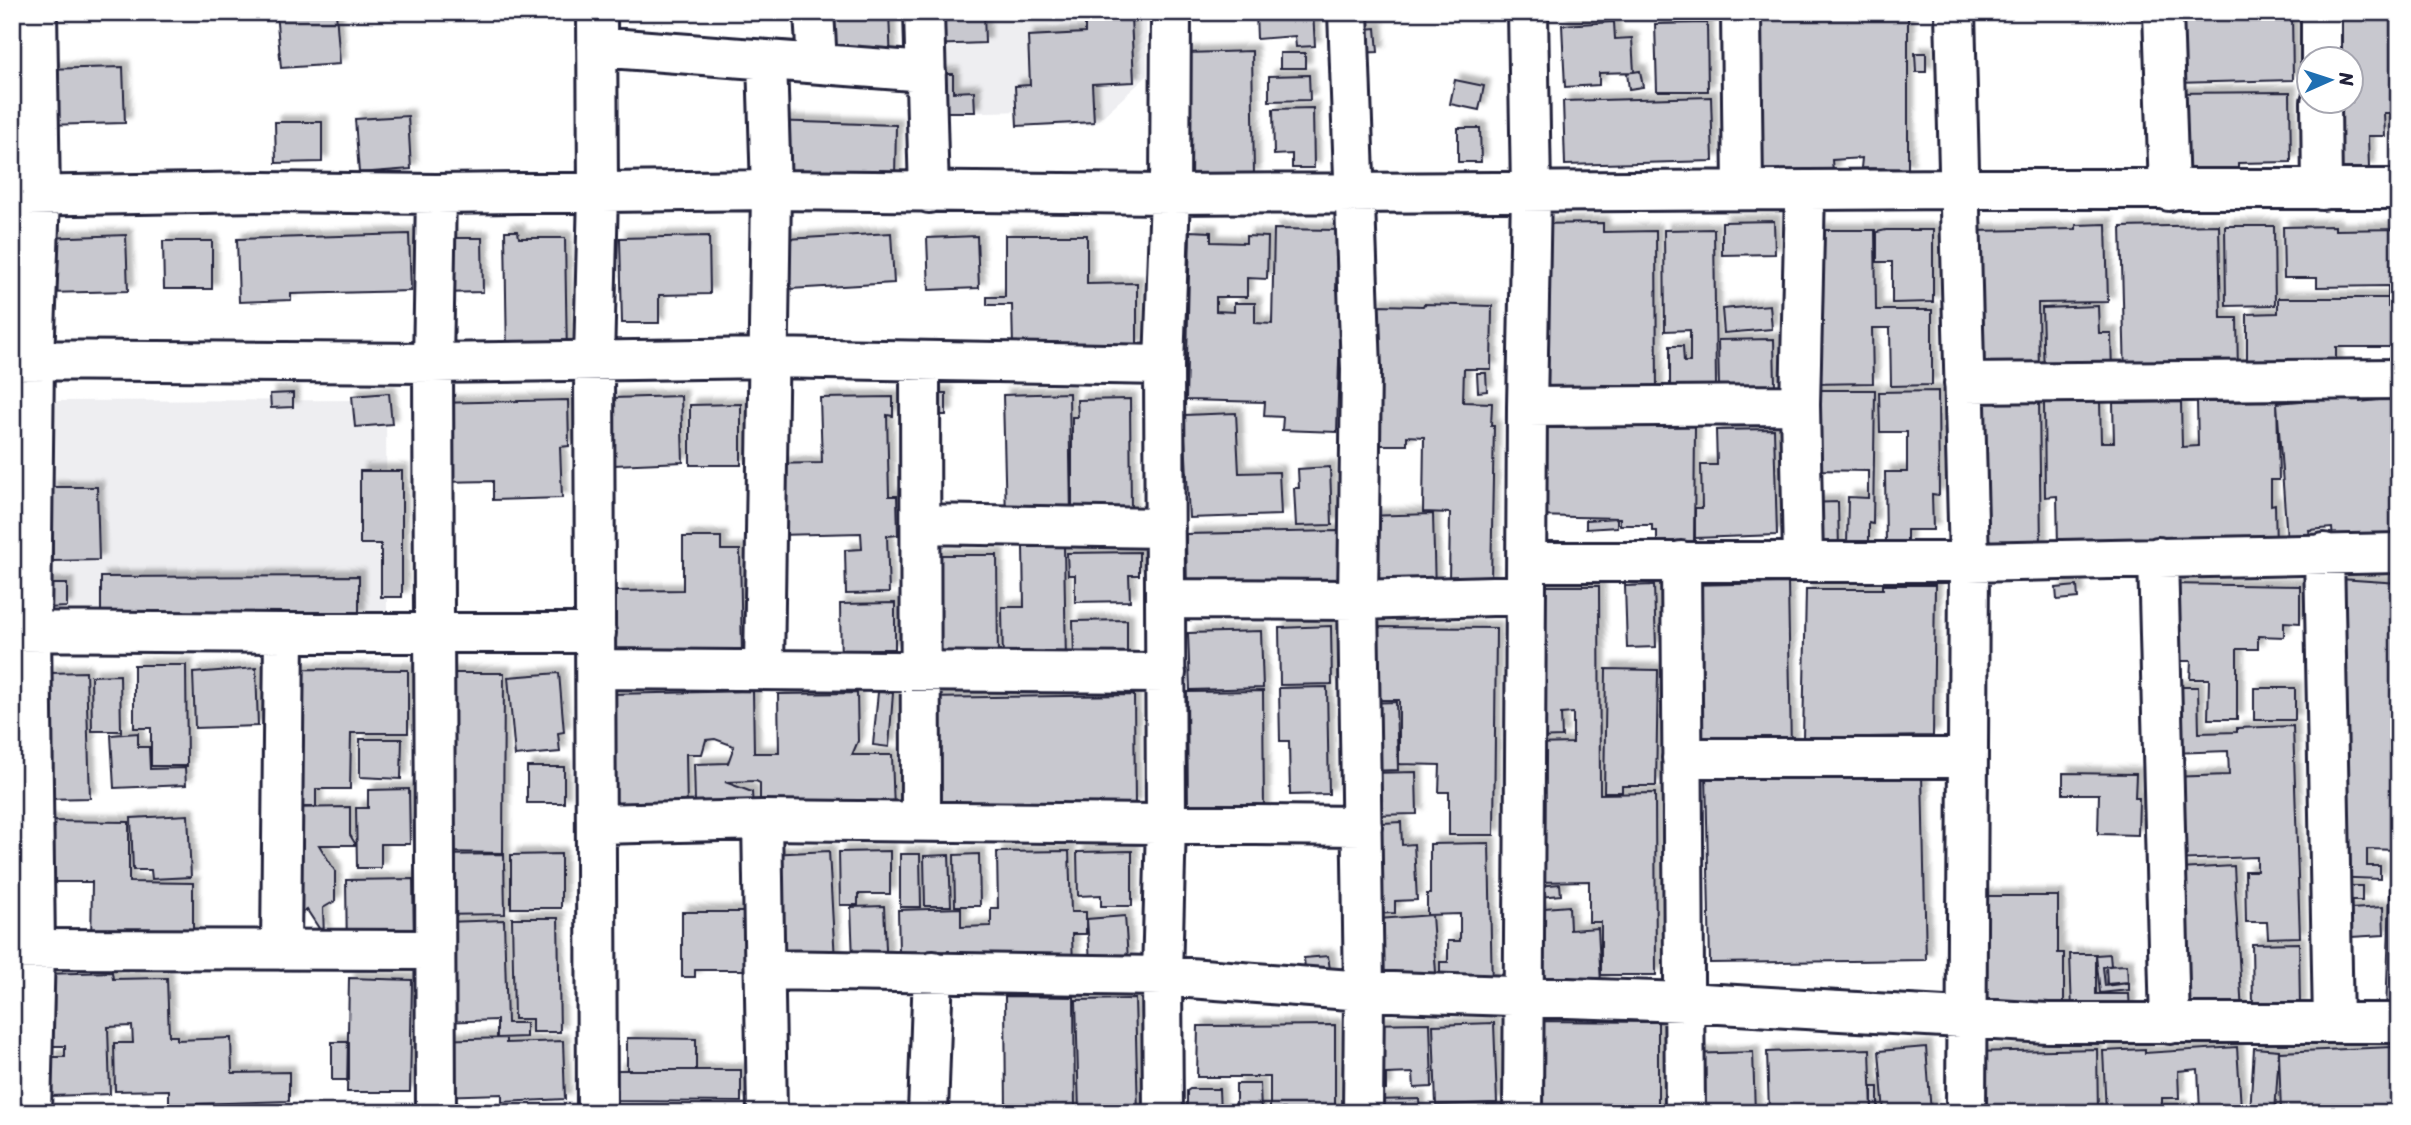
<svg xmlns="http://www.w3.org/2000/svg" width="2411" height="1125" font-family="Sriracha,sans-serif">
	<style>
		.built { fill: #eeeef1 }
		.building { fill: #c8c8cf; stroke: #22223b; stroke-width: 2; filter: url(#shadow) }
		.lines { fill: none; stroke-linecap: round; stroke-linejoin: round }
		.minor-casing { stroke: #22223b; stroke-width: 44 }
		.minor { stroke: #fff; stroke-width: 38 }
	</style>
	<defs>
		<filter id="shadow"><feDropShadow dx="6" dy="-6" stdDeviation="2" flood-color="#0004"/></filter>
	</defs>
	<rect width="100%" height="100%" fill="#fff"/>
	<filter id="ink" filterUnits="userSpaceOnUse"><feTurbulence type="fractalNoise" baseFrequency=".0143" numOctaves="2"/><feDisplacementMap in="SourceGraphic" scale="14" xChannelSelector="R" yChannelSelector="G"/><feConvolveMatrix kernelMatrix="1 2 1 2 8 2 1 2 1" color-interpolation-filters="sRGB"/></filter>
	<g filter="url(#ink)">
		<path class="built" d="M943,12H1146L1147,76L1093,125L1028,126L1027,111L946,113Z
			M386,400L387,620L44,621L43,401Z"/>
		<path class="building" d="M276,12H336L340,64L281,68Z
			M830,12H889L891,65L833,68Z
			M927,12H984L985,43L928,45Z
			M1256,12H1313L1315,46L1296,47L1295,36L1257,39Z
			M1748,12H1908V169L1861,168L1862,158L1832,160L1833,172L1746,171Z
			M2173,12H2292L2293,80L2175,83Z
			M2327,12H2399V113H2384L2385,136H2368L2369,168H2324L2323,102H2352V60H2327Z
			M1131,17L1134,82L1092,84L1094,122L1017,126L1015,86L1030,85L1028,36L1085,33V19Z
			M1614,22L1615,39L1632,38L1634,72L1599,73V85L1565,87L1562,25Z
			M1707,23L1708,91H1657L1655,24Z
			M1376,28L1378,52L1355,53L1354,30Z
			M1252,51L1254,175L1188,177L1186,53Z
			M1280,53H1305V68H1280Z
			M1915,53H1926V72H1916Z
			M123,67L125,123L44,125L42,69Z
			M1640,71L1643,87L1629,89L1627,73Z
			M929,74H953V92L974,91L975,112H930Z
			M1309,75L1310,100L1269,101V76Z
			M1455,80L1484,86L1479,110L1450,104Z
			M2290,92L2291,162L2238,163V169L2168,170L2167,93Z
			M1711,97L1713,161L1565,165L1563,101Z
			M1313,108L1314,168H1292V154L1274,155L1273,109Z
			M408,116L411,169L359,173L355,119Z
			M770,121L896,125L895,177L768,179Z
			M275,122H322V162L276,163Z
			M1458,128H1480L1481,162H1458Z
			M1774,221L1775,254L1722,255V222Z
			M1603,223V232L1656,231L1657,394H1626V385H1601V394H1533L1532,224Z
			M2106,224L2108,302L2038,303L2039,376L1974,377L1971,231L2076,229V225Z
			M2219,225L2221,318H2237L2238,373L2125,375L2121,227Z
			M2225,226H2274L2275,305L2226,306Z
			M2335,226V230L2399,229V307H2388V286L2317,287V278H2284L2283,227Z
			M1274,229L1338,230L1336,290H1341L1337,432L1282,430L1283,417L1264,416L1265,402L1186,400L1190,231L1211,232V242L1246,243V236L1268,237L1267,279L1247,278V297H1216V311L1234,312V303H1255V323L1272,324Z
			M1714,229L1716,385L1670,386V346H1683L1684,362H1690V330L1665,331L1664,230Z
			M1810,230H1875L1876,310H1932V385L1891,386L1890,328H1872L1873,383L1811,384Z
			M1886,230H1933V302L1892,303V262H1877V232Z
			M505,231H518L519,238H565L567,357L507,358Z
			M891,233L894,283L772,290L769,240Z
			M409,234L411,291L291,294V300L239,302L237,239Z
			M126,235L128,291L47,293L45,238Z
			M1005,235H1087V284L1137,283V346L1013,347L1012,305H987V297H1005Z
			M709,236L710,294L659,295V323H622L620,238Z
			M977,236L979,288L929,290L927,238Z
			M442,238H482L483,292L442,293Z
			M163,241H212V289H164Z
			M2278,298H2393V347H2336V371L2247,372V314L2278,313Z
			M1424,304L1492,306L1491,369H1464L1463,402L1492,403L1491,426H1494L1491,581L1449,580L1450,513L1423,512L1424,437L1407,436V445H1367L1376,305L1423,306Z
			M1770,305L1772,329L1724,333L1722,309Z
			M2098,306L2099,333H2111L2112,374L2044,376L2042,308Z
			M1774,339L1775,386L1719,388L1718,340Z
			M1477,373H1486L1487,391L1478,392Z
			M1812,390H1875L1873,524L1869,523V545H1847L1848,497L1868,498V471L1812,470Z
			M1938,391L1939,495L1932,494L1933,530H1907V545H1886L1885,472H1907V432H1880L1879,392Z
			M293,393V407L271,408L270,394Z
			M389,393L392,424L355,427L352,396Z
			M922,393H946V415H922Z
			M1069,393L1071,517L1006,519L1003,395Z
			M681,396L683,462L614,465L612,398Z
			M2360,396V402L2399,398V545L2333,541L2332,528L2309,530L2310,537L2287,539L2277,403Z
			M893,397V416L887,415L889,496H897L898,535L887,536L889,593L846,594L845,550L862,549L861,533L777,535L763,464L822,463L820,398Z
			M1130,399L1131,513L1072,514V417H1078L1077,400Z
			M568,400L569,446L560,447L562,498L493,500V481L439,482L437,403Z
			M2039,400L2041,548L1981,549L1970,401Z
			M2277,401L2279,480H2271V505L2275,504L2276,548L2058,547L2057,496L2045,497L2044,403L2100,402L2101,442H2114L2113,403L2181,402L2182,447L2198,446L2197,402Z
			M741,404V465H690V405Z
			M1236,413L1239,473L1279,472L1281,515L1189,518L1184,415Z
			M1568,424L1695,426L1694,542H1657V531H1652V525H1620V518L1532,516L1533,428H1567Z
			M1774,429L1777,535L1695,538V508H1702L1701,465H1717L1716,430Z
			M1330,467L1332,525L1296,526L1294,488H1299L1298,469Z
			M360,471H402V597H381V544H360Z
			M51,487H97L99,560L53,561Z
			M1838,502L1839,550L1807,552L1805,503Z
			M1433,514L1435,592L1366,593L1364,516Z
			M1617,518V527L1586,529V520Z
			M1338,531L1339,589L1187,594L1186,534Z
			M683,537H721V550H740L742,656L616,659V591L683,590Z
			M1023,547H1064L1066,663L1003,664L1002,607H1024Z
			M1139,552V575H1129L1130,601L1075,602V575H1068L1067,553Z
			M921,555H997L998,661H921Z
			M359,576V615L101,617V577Z
			M2325,578L2399,583V1013H2386L2391,868H2396V850L2367,849V866H2380V879L2329,877Z
			M1788,583L1791,749L1687,742L1685,585Z
			M46,584H67V607L46,608Z
			M2169,584L2300,586V623L2284,622V637L2258,636V649H2237V719H2208L2209,679H2190L2191,661H2176Z
			M1654,585L1656,647L1627,648L1625,586Z
			M1883,585H1935L1933,736L1803,738L1806,589H1883Z
			M1533,586H1599L1600,794L1655,793L1656,975H1601V922H1589V881L1534,882L1533,744L1573,743V713L1561,714L1562,737L1534,738Z
			M2077,586L2078,598L2057,600L2056,588Z
			M895,603V649H871V664L841,665L840,604Z
			M1127,620V659L1074,660L1073,621Z
			M1331,626L1332,684L1280,685L1279,628Z
			M1369,627L1496,628L1494,835H1449V792H1439L1440,765L1399,764V700H1368Z
			M1261,631L1263,688L1190,690L1188,633Z
			M134,665H186L187,766H151V728H134Z
			M256,668L258,726L195,728L193,673Z
			M284,669L408,670V733H351L350,789H316V807H302V797H284Z
			M1606,669L1658,670L1656,786H1622V792H1604Z
			M86,672L90,798L46,799L49,673Z
			M441,673H504L503,853L438,852Z
			M559,673L564,732L558,733L560,752L515,756L508,677Z
			M120,675L121,731H92L91,676Z
			M1327,687L1329,794L1290,795L1289,741H1280L1279,688Z
			M2168,687H2198L2199,733L2237,732V728L2293,726L2300,937L2268,938L2267,922H2246L2245,871H2257V857L2170,860L2167,777L2229,775L2228,751L2171,753Z
			M2254,688H2295V720H2254Z
			M753,691L754,753H779L778,694L857,693L858,741L852,755H892L894,810L760,803V783L756,781L725,782L752,792L753,807L736,801L695,802L694,764L728,763L734,746L715,739L706,740L702,754H686L687,811L613,813L611,694Z
			M1263,691L1264,813L1188,814L1187,692Z
			M878,692L893,693L889,747L873,745Z
			M1134,695L1135,805L966,808L965,802L921,803L926,698Z
			M1396,702L1398,770L1368,771L1366,703Z
			M138,733V747H149L150,769L185,768L186,785L114,788L111,735Z
			M360,739H402L401,779L360,777Z
			M527,767H564V803H527Z
			M1416,772L1417,814L1370,815L1369,773Z
			M1922,773L1926,960L1710,963L1706,774Z
			M2063,773L2136,774L2135,798H2139L2138,835L2098,834L2099,794H2063Z
			M409,789L410,844H381V868H357L356,808H368V790Z
			M350,807V835L356,845H319L335,871V901L323,908L324,936L307,910L292,920L284,808Z
			M188,815L191,877L152,879L151,870H133L131,818Z
			M42,821L129,822V882L193,883V945L91,944L92,882H41Z
			M1401,822L1402,845L1414,844L1417,900L1395,901V913L1368,914L1363,824Z
			M1489,843L1492,989L1440,990V962H1448V941H1460V914L1427,915V894H1430V844Z
			M829,851L835,961L853,960L851,907L884,906L887,971L767,977L770,854Z
			M890,851V894H858V905H840L839,852Z
			M1069,851L1071,912H1086V934H1072L1073,968L950,964L949,951L899,952L898,910L961,908V927L991,926V908H998L997,852Z
			M1132,851V906H1101V895L1078,896L1077,852Z
			M504,854L505,914L436,915V855Z
			M561,854V908H511V855Z
			M900,854H920L921,907H900Z
			M979,854L980,906H955L954,855Z
			M949,855L951,906H925L924,856Z
			M2234,866L2242,1015L2169,1019L2161,870Z
			M413,879L414,944L347,955L346,880Z
			M1560,884L1561,895L1539,897L1538,886Z
			M2329,886H2362V901H2329Z
			M1975,896H2058V953H2064V1014H1975Z
			M1569,906L1570,930L1598,928L1601,984L1536,987L1532,909Z
			M2383,907L2384,935L2335,938L2333,910Z
			M682,912H744V970H695V977H682Z
			M1432,915L1437,987L1370,992L1365,920Z
			M1125,916L1128,959L1090,961L1087,919Z
			M512,918H558L560,1032H532V1019H514Z
			M504,920L507,1023H526V1037L497,1038V1020L441,1022L445,922Z
			M2299,943L2300,1007L2253,1008L2252,944Z
			M2070,954H2096V994H2129L2130,1011L2072,1012Z
			M2110,954L2111,966L2103,967L2105,986L2129,983V990L2100,993L2096,955Z
			M1328,956L1331,976L1306,979L1304,958Z
			M2127,965L2128,982L2107,984L2106,966Z
			M112,972L113,979L167,978L169,1036H177V1040L231,1038L232,1073L289,1072V1101L169,1105V1090L115,1091L114,1043H133L132,1026L108,1027L110,1094L51,1096L50,1057H65V1046H45L43,974Z
			M349,978L412,980L410,1092H347Z
			M1005,996L1074,997L1075,1113H1006Z
			M1135,999L1138,1113H1079L1076,1000Z
			M1533,1021L1658,1022V1113H1532Z
			M1430,1023L1432,1087L1414,1088L1413,1073L1386,1074V1090L1365,1091L1364,1024Z
			M1494,1023L1497,1103L1436,1105L1433,1025Z
			M1335,1025V1113H1285V1109H1270V1077H1197L1198,1026Z
			M506,1038V1043L563,1041L565,1099L502,1102V1094L435,1096L433,1040Z
			M627,1038L696,1039V1070H627Z
			M332,1042H349V1080H332Z
			M1926,1047L1931,1113H1884L1879,1051Z
			M2237,1047L2241,1108L2200,1111L2198,1069L2178,1071L2179,1098H2162V1106L2181,1105L2182,1113H2106L2103,1051L2145,1049V1053Z
			M2392,1047L2396,1113H2281L2279,1052Z
			M2254,1048L2279,1050L2275,1113H2250Z
			M1870,1049L1872,1113H1829V1110L1816,1109L1769,1111L1767,1052Z
			M2097,1049L2098,1113H1974L1972,1052Z
			M1753,1052L1755,1113H1685L1687,1054Z
			M617,1070H741V1102L616,1101Z
			M1236,1084H1260L1261,1113H1236Z
			M1872,1087H1878V1113H1872Z
			M1190,1089H1219L1220,1113H1187V1091Z
			M1419,1099L1420,1113H1372V1100Z
			M1493,1108L1494,1113H1435V1110Z"/>
		<g class="lines">
			<defs>
				<path id="minor" d="M597,12L598,192L594,361L597,1113
					M814,12L817,63
					M924,12L929,193
					M1348,12L1361,369L1358,600L1364,991L1363,1113
					M1741,12L1743,190
					M1955,12L1969,562L1966,1113
					M2163,12L2169,191
					M2321,12V60
					M597,47L926,72
					M2321,102L2322,190
					M12,196L262,192L436,194L771,190L1170,194L1960,189H2399
					M12,360L433,363L768,358L1164,365
					M920,361L921,821
					M1964,383L2399,379
					M1527,407L1800,405
					M921,524L1165,528
					M2324,553L2333,1022
					M2158,557L2170,1024
					M1681,561L1685,1113
					M1803,561L1800,405L1805,191
					M1527,562H1969L2399,553
					M1166,599L1358,600L1526,595
					M12,631L284,633H596
					M596,669L1166,673
					M764,670L771,190L767,60
					M1682,758H1967
					M762,820L767,1113
					M598,824L762,820L1362,826
					M12,949L434,950
					M281,950L284,633
					M766,970L1162,976L1364,991L1685,1002L2048,1023H2399
					M31,1113L35,948L31,630L34,360L40,197L37,12
					M436,1113L433,363L436,194
					M928,1113L933,971
					M1163,1113L1162,976L1166,823L1164,365L1170,194L1171,12
					M1523,1113L1527,407L1531,191L1528,12"/>
			</defs>
			<use href="#minor" class="minor-casing"/>
			<use href="#minor" class="minor"/>
		</g>
	</g>
	<rect width="2411" height="1125" fill="none" stroke="#fff" stroke-width="42"/>
	<rect x="21" y="21" width="2369" height="1083" fill="none" stroke="#22223b" stroke-width="2.5" filter="url(#ink)"/>
	<g transform="translate(2330 80) rotate(87)"><circle r="33" fill="#ffffff" stroke="#a7a7b1" stroke-width="2"/>
	<path d="M0-5L12 26L0 18L-12 26Z" fill="#1f6fb2"/>
	<text y="-10" font-size="19" font-weight="bold" text-anchor="middle" fill="#22223b">N</text>
	</g>
</svg>
